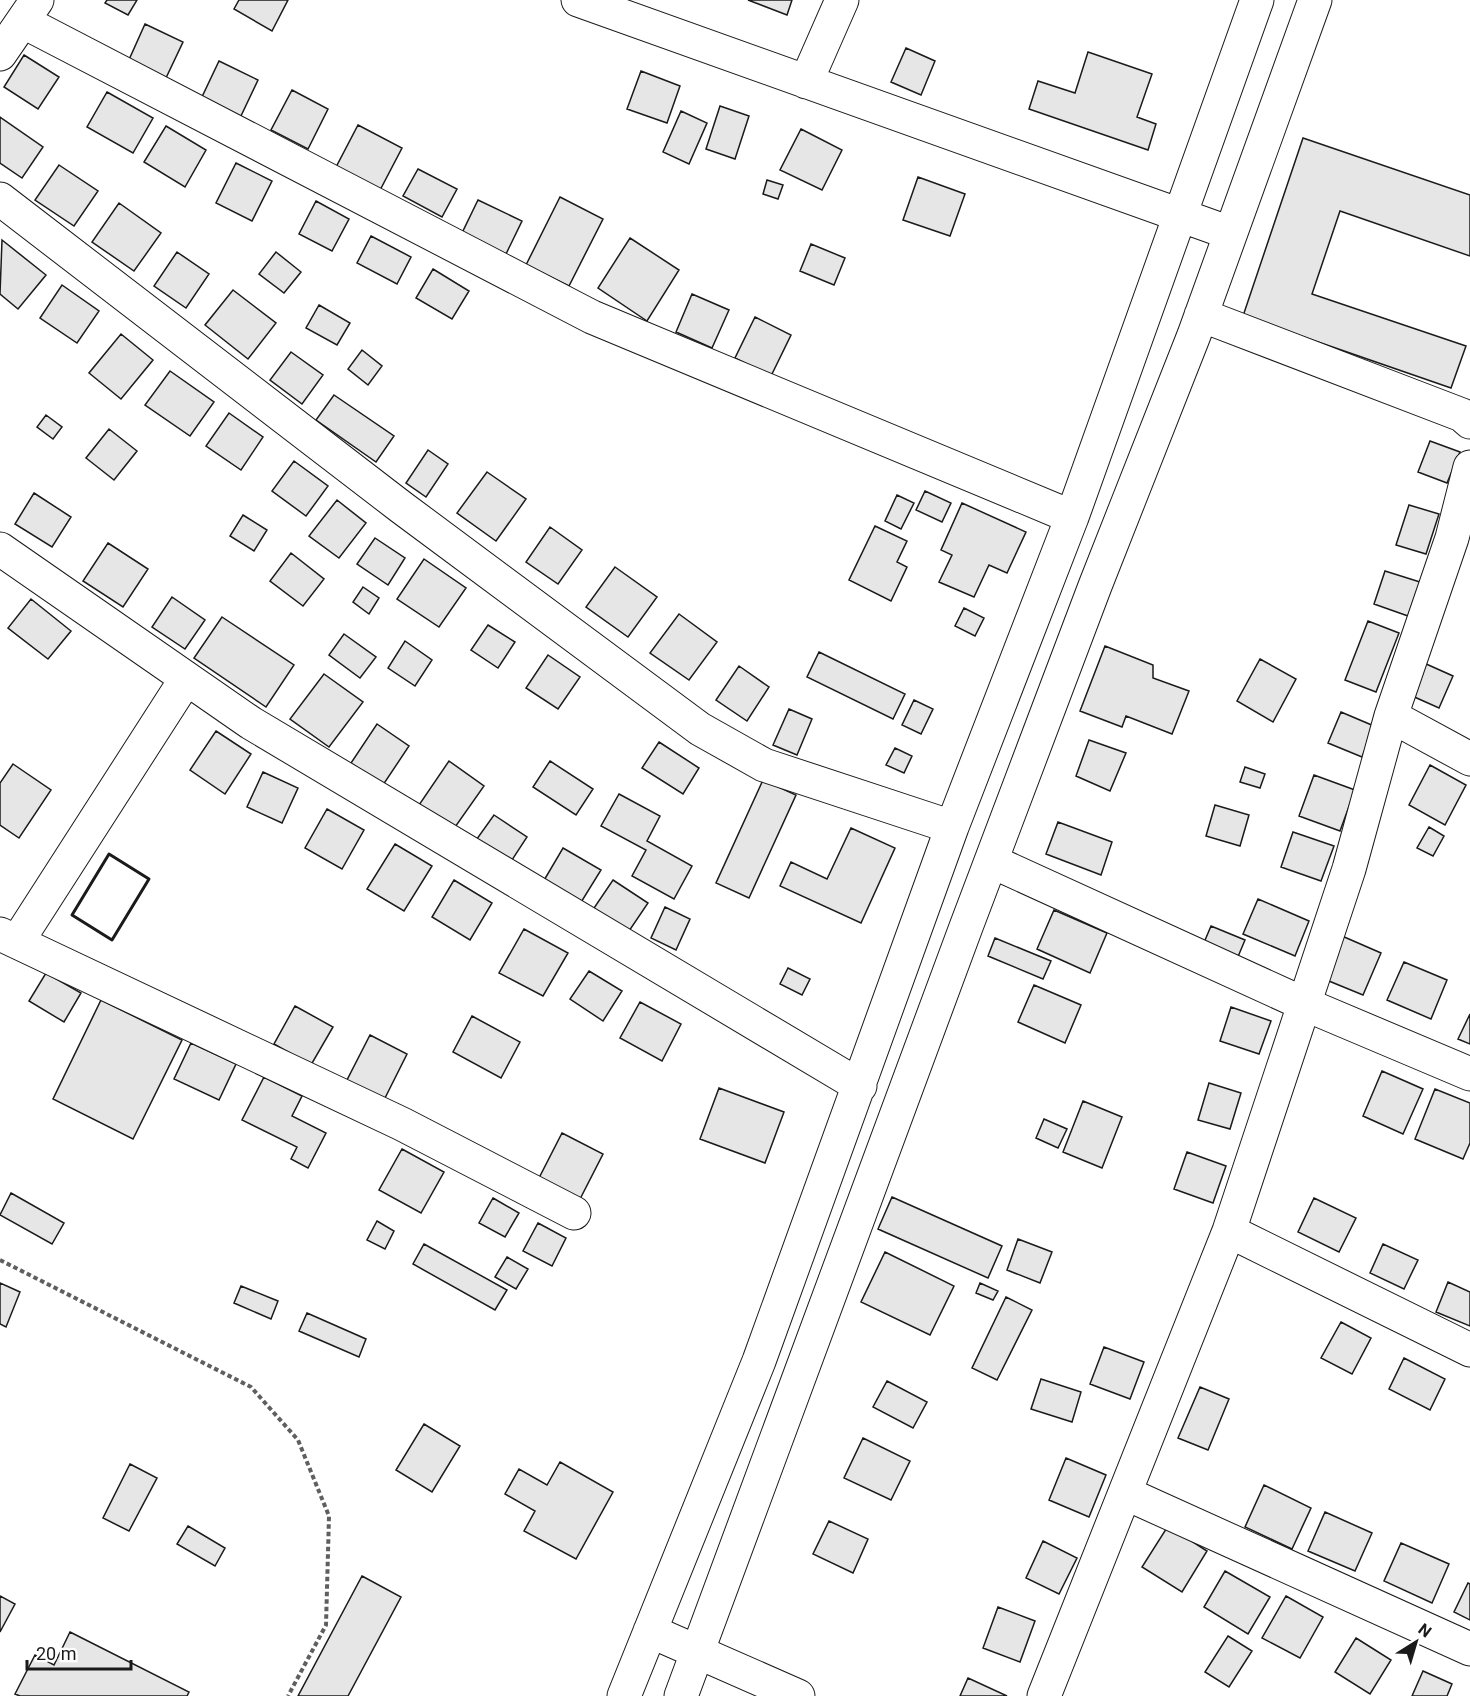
<svg xmlns="http://www.w3.org/2000/svg" width="1470" height="1696" font-family="Roboto,sans-serif">
	<style>
		.building { fill: #e6e6e6; stroke: #1a1a1a; stroke-width: 1.5 }
		.lines { fill: none; stroke-linecap: round; stroke-linejoin: round }
		.minor-casing { stroke: #1a1a1a; stroke-width: 35 }
		.path { stroke: #5f5f5f; stroke-width: 4; stroke-dasharray: 4.5 3; stroke-linecap: butt }
		.minor { stroke: #fff; stroke-width: 33 }
		.wall { stroke: #1a1a1a; stroke-width: 3 }
	</style>
	<rect width="100%" height="100%" fill="#fff"/>
	<path class="building" d="M107,0H137L128,15L105,3Z
		M239,0H288L272,31L234,9Z
		M748,0H792L787,15Z
		M145,24L183,42L165,80L128,62Z
		M906,48L935,61L921,95L891,82Z
		M1088,52L1152,74L1137,117L1156,124L1148,150L1029,109L1038,81L1075,93Z
		M24,55L59,77L38,109L4,87Z
		M219,61L258,80L240,118L201,99Z
		M641,71L680,86L667,123L627,109Z
		M292,90L328,109L308,149L271,130Z
		M107,92L153,118L133,153L87,127Z
		M720,106L749,116L735,159L706,149Z
		M681,111L707,123L689,164L663,152Z
		M0,117L43,147L22,178L0,163Z
		M358,125L402,148L378,194L334,171Z
		M166,126L206,150L185,187L144,162Z
		M801,129L842,150L822,190L780,170Z
		M1303,138L1470,195V256L1340,211L1312,294L1466,346L1451,388L1243,316Z
		M236,163L272,181L252,221L216,203Z
		M59,165L98,191L74,226L35,200Z
		M418,169L457,189L442,217L403,196Z
		M918,177L965,194L950,236L903,220Z
		M767,180L783,185L778,199L763,194Z
		M560,197L603,219L569,286L526,265Z
		M478,200L522,221L506,254L462,233Z
		M316,201L349,219L332,251L299,234Z
		M119,203L161,233L134,271L92,242Z
		M371,236L411,257L397,284L357,263Z
		M630,238L679,270L647,321L598,288Z
		M2,240L46,275L18,309L0,294Z
		M811,244L845,258L834,285L800,271Z
		M177,252L209,274L186,308L154,286Z
		M276,252L301,272L284,293L259,274Z
		M433,269L469,291L452,319L416,298Z
		M62,285L99,311L77,343L40,318Z
		M233,290L276,323L248,359L205,325Z
		M692,294L729,310L712,348L676,332Z
		M319,305L350,323L337,345L306,328Z
		M755,317L791,335L771,376L735,358Z
		M121,334L153,360L121,399L89,373Z
		M362,350L382,366L368,385L348,369Z
		M291,352L323,375L302,404L270,380Z
		M170,371L214,402L190,436L145,405Z
		M334,395L394,436L376,462L316,420Z
		M229,413L263,437L241,470L206,446Z
		M46,415L62,427L53,439L37,427Z
		M109,429L137,451L114,480L86,458Z
		M1430,441L1460,452L1447,483L1418,472Z
		M428,450L448,464L426,497L406,483Z
		M294,461L328,486L306,516L272,491Z
		M487,472L526,499L496,541L457,513Z
		M925,491L951,503L942,522L916,510Z
		M34,493L71,517L52,547L15,524Z
		M897,495L914,503L901,529L885,521Z
		M337,500L366,523L339,558L309,536Z
		M962,503L1026,532L1007,573L989,565L974,597L939,582L952,555L941,550Z
		M1409,505L1439,514L1426,554L1396,545Z
		M243,515L267,530L254,551L230,536Z
		M875,526L907,541L897,562L907,567L891,601L849,580Z
		M550,527L582,550L558,584L526,562Z
		M375,538L405,558L388,585L357,564Z
		M108,543L148,569L123,607L83,581Z
		M291,553L324,579L303,606L270,581Z
		M424,559L466,588L439,627L397,599Z
		M615,567L657,597L628,637L586,607Z
		M1385,571L1420,582L1408,616L1374,604Z
		M363,587L379,598L369,614L353,602Z
		M172,597L205,620L185,649L152,627Z
		M31,599L71,631L48,659L8,628Z
		M964,608L984,618L975,636L955,626Z
		M679,614L717,642L689,680L650,653Z
		M222,617L294,665L266,707L194,658Z
		M1368,621L1399,633L1376,692L1345,680Z
		M488,625L515,642L498,668L471,650Z
		M344,634L376,657L360,678L329,655Z
		M405,641L432,660L415,686L388,668Z
		M1105,646L1153,665V678L1189,691L1172,734L1126,716L1122,727L1080,711Z
		M819,652L905,694L893,719L807,677Z
		M548,655L580,677L558,709L526,688Z
		M1260,659L1296,679L1273,722L1237,701Z
		M1424,663L1453,676L1439,708L1410,695Z
		M739,666L769,687L747,721L716,700Z
		M324,674L363,702L329,747L290,719Z
		M914,700L933,709L921,734L902,725Z
		M789,709L812,719L797,755L773,745Z
		M1341,712L1374,726L1362,757L1328,743Z
		M377,724L409,746L383,785L351,763Z
		M216,731L251,754L225,794L190,770Z
		M1089,740L1126,753L1110,791L1076,776Z
		M659,742L699,768L683,794L642,768Z
		M895,748L912,756L904,773L886,765Z
		M449,761L484,786L453,830L419,805Z
		M550,761L593,789L576,815L533,787Z
		M13,764L51,790L19,838L0,825V783Z
		M1430,765L1466,785L1445,825L1409,805Z
		M1245,767L1265,774L1260,788L1240,782Z
		M263,772L298,788L282,823L247,807Z
		M1314,775L1355,790L1340,831L1299,816Z
		M763,780L796,795L749,898L716,883Z
		M619,794L660,816L647,841L692,866L674,899L632,876L646,850L601,826Z
		M1215,805L1249,815L1240,846L1206,836Z
		M327,809L364,830L342,869L305,848Z
		M494,815L527,837L508,866L474,843Z
		M1058,822L1112,842L1101,875L1046,854Z
		M1429,827L1444,836L1433,856L1417,848Z
		M851,828L895,848L861,923L780,886L791,862L827,879Z
		M1293,832L1334,846L1321,881L1281,867Z
		M395,844L432,866L404,911L367,889Z
		M563,848L601,870L580,904L543,882Z
		M454,880L492,903L470,940L432,917Z
		M613,880L648,903L627,934L592,911Z
		M1258,899L1309,921L1295,956L1243,934Z
		M665,907L690,919L676,950L651,938Z
		M1054,910L1107,933L1090,973L1037,949Z
		M1211,926L1245,940L1237,959L1203,945Z
		M524,929L568,953L543,996L499,973Z
		M1342,936L1381,953L1363,995L1324,979Z
		M995,938L1051,961L1043,979L988,956Z
		M1404,962L1447,980L1431,1019L1387,1000Z
		M788,968L810,979L802,995L780,984Z
		M589,971L622,991L603,1021L570,999Z
		M46,973L81,993L64,1022L29,1001Z
		M1034,985L1081,1005L1065,1043L1018,1022Z
		M101,1000L182,1040L133,1139L53,1099Z
		M640,1002L681,1024L662,1061L620,1038Z
		M295,1006L333,1027L311,1065L274,1044Z
		M1231,1007L1271,1021L1259,1054L1220,1041Z
		M1470,1014V1044L1458,1039Z
		M472,1016L520,1042L501,1078L453,1052Z
		M370,1035L407,1054L384,1100L347,1080Z
		M191,1043L236,1064L219,1100L174,1079Z
		M1382,1071L1423,1089L1403,1134L1363,1116Z
		M264,1077L302,1096L292,1116L326,1133L308,1168L291,1159L297,1147L242,1120Z
		M1209,1083L1241,1093L1230,1129L1198,1120Z
		M719,1088L784,1112L765,1163L700,1139Z
		M1435,1089L1470,1103V1143L1463,1159L1415,1139Z
		M1083,1101L1122,1117L1102,1168L1063,1152Z
		M1044,1119L1067,1129L1058,1148L1036,1138Z
		M562,1133L603,1154L579,1201L538,1180Z
		M402,1149L444,1172L421,1213L379,1190Z
		M1187,1152L1226,1166L1213,1203L1174,1189Z
		M11,1193L64,1223L52,1244L0,1215Z
		M892,1197L1002,1246L988,1278L878,1229Z
		M493,1198L519,1213L505,1237L479,1223Z
		M1314,1198L1356,1218L1339,1252L1298,1232Z
		M377,1221L394,1231L385,1249L367,1240Z
		M538,1223L566,1238L552,1266L523,1251Z
		M1018,1239L1052,1252L1040,1283L1007,1270Z
		M424,1244L507,1290L495,1310L413,1264Z
		M1383,1244L1418,1260L1404,1289L1370,1273Z
		M885,1252L954,1286L930,1335L861,1302Z
		M507,1257L528,1269L516,1289L495,1277Z
		M1448,1282L1470,1292V1326L1436,1312Z
		M0,1283L20,1292L6,1327L0,1324Z
		M980,1283L998,1291L993,1300L976,1293Z
		M241,1286L278,1301L271,1319L234,1303Z
		M1006,1297L1032,1310L997,1380L972,1368Z
		M307,1313L366,1339L359,1357L299,1331Z
		M1341,1322L1371,1338L1352,1374L1321,1358Z
		M1104,1347L1144,1362L1130,1399L1090,1384Z
		M1404,1358L1445,1379L1430,1410L1389,1389Z
		M1041,1379L1081,1392L1072,1422L1031,1409Z
		M887,1381L927,1402L913,1428L873,1407Z
		M1200,1387L1229,1399L1208,1450L1178,1438Z
		M424,1424L460,1446L432,1492L396,1470Z
		M863,1438L910,1461L891,1500L844,1478Z
		M1066,1458L1106,1475L1089,1517L1049,1500Z
		M560,1462L613,1492L576,1559L524,1531L535,1511L505,1494L519,1469L547,1485Z
		M130,1464L157,1478L129,1531L103,1518Z
		M1264,1485L1311,1508L1292,1549L1245,1527Z
		M1325,1512L1372,1533L1355,1571L1308,1551Z
		M829,1521L868,1539L853,1573L813,1554Z
		M188,1526L225,1548L215,1566L177,1544Z
		M1168,1526L1207,1551L1182,1592L1142,1567Z
		M1043,1541L1077,1558L1059,1594L1026,1578Z
		M1401,1543L1449,1564L1432,1603L1384,1581Z
		M1225,1571L1270,1597L1248,1634L1204,1607Z
		M362,1576L401,1597L348,1696H298Z
		M1468,1583L1470,1584V1620L1454,1612Z
		M0,1596L15,1604L0,1632Z
		M1286,1596L1323,1617L1300,1658L1262,1638Z
		M998,1607L1035,1621L1020,1662L983,1648Z
		M70,1632L189,1692L187,1696H20L15,1694L35,1655L54,1665Z
		M1228,1636L1252,1651L1229,1687L1205,1672Z
		M1356,1638L1391,1660L1370,1694L1335,1672Z
		M1423,1671L1452,1684L1447,1696H1412Z
		M968,1678L1007,1696H960Z"/>
	<g class="lines">
		<defs>
			<path id="minor" d="M578,0L1230,233
				M24,22L592,317L1072,517
				M0,54L37,0
				M806,82L842,0
				M0,199L401,507L700,729L764,765L952,827
				M1201,315L1462,415L1470,422
				M0,549L251,723L860,1086
				M1391,716L1470,759
				M991,861L1302,1003L1470,1074
				M0,934L402,1124L574,1213
				M17,942L186,679
				M1229,1231L1470,1350
				M1125,1493L1470,1649
				M650,1631L798,1696
				M624,1696L759,1361L952,827L1072,517L1257,0
				M681,1696L966,927L1095,586L1194,335L1315,0
				M1044,1696L1229,1231L1349,869L1391,716L1452,538L1470,467"/>
		</defs>
		<use href="#minor" class="minor-casing"/>
		<path class="path" d="M0,1260L251,1387L298,1440L329,1516L326,1625L288,1696"/>
		<use href="#minor" class="minor"/>
		<path class="wall" d="M109,854L149,879L112,940L72,915Z"/>
	</g>
	<g transform="translate(1416 1642) rotate(37)" stroke="#ffffff" stroke-width="4.5" paint-order="stroke">
	<path d="M0-4.5L10 22L0 15L-10 22Z" fill="#1a1a1a"/>
	<text y="-9" font-size="16" font-weight="bold" text-anchor="middle" fill="#1a1a1a">N</text>
	</g>
	<path d="M27 1660v9h104v-9" fill="none" stroke="#1a1a1a" stroke-width="3"/>
	<text x="36" y="1660" font-size="18" fill="#1a1a1a" stroke="#ffffff" stroke-width="4.5" paint-order="stroke">20 m</text>
</svg>
